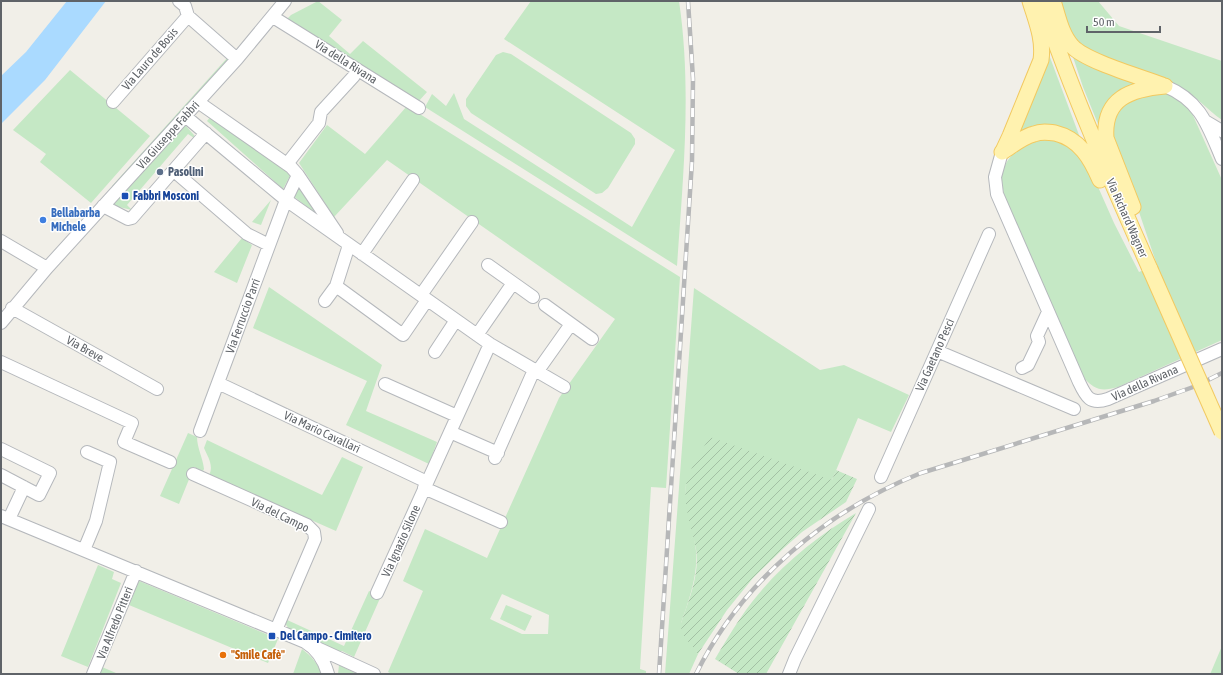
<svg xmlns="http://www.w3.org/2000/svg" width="1223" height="675" font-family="'Asap Condensed',sans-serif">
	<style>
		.green { fill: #c5e8c5; fill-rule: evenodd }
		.garden { fill: url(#garden-furrows) }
		.water { fill: #aadaff }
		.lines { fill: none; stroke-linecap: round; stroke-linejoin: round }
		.minor-casing { stroke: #b5b8bc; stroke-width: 14 }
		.major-casing { stroke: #f2c960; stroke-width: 17 }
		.minor { stroke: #fff; stroke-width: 12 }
		.major { stroke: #fff2af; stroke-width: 15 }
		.rail-casing { stroke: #b6b7b8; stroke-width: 4.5 }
		.rail { stroke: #fff; stroke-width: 3; stroke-dasharray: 9; stroke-linecap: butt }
		.major-bridge-casing { stroke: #f2c960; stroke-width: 17; stroke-linecap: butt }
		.major-bridge { stroke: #fff2af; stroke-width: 15 }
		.service-dot { fill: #5c6f8a; stroke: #fff; stroke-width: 1.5 }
		.transit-dot { fill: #1a4fb4; stroke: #fff; stroke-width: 1.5 }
		.shop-dot { fill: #3f7fe0; stroke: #fff; stroke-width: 1.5 }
		.food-dot { fill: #e8710a; stroke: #fff; stroke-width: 1.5 }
		.labels { text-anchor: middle; stroke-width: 3; stroke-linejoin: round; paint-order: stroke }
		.street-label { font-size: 12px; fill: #5f6368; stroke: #fff }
		.service-label { font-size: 12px; font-weight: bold; fill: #4e5e75; stroke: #fff; text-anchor: start }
		.transit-label { font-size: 12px; font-weight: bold; fill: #164399; stroke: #fff; text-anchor: start }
		.shop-label { font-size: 12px; font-weight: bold; fill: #366cbe; stroke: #fff; text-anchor: start }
		.food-label { font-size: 12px; font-weight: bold; fill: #c56008; stroke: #fff; text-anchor: start }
	</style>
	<defs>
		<pattern id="garden-furrows" width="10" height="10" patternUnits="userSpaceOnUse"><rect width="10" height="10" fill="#c5e8c5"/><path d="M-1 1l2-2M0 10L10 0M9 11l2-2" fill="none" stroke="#a3c0a4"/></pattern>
	</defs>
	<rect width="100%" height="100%" fill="#f1efe8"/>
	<path class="green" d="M318,1L342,20L329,36L350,54L363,41L427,92L418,102L287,19L291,15Z
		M531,1H679C692,89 683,178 677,266L425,107L432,94L446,106L454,93L464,119L632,227L675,150L504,39Z
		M1056,1H1098L1119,26L1222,61V120C1206,109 1194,93 1176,85C1147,72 1087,62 1069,35C1063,26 1060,12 1056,1Z
		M503,52L511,54L631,133L635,139V144L608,188L602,193L596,194L471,113L466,106V99L496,55Z
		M1048,52L1082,143L1078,138L1016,137Z
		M1072,54L1146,84L1134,87L1102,134L1083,87Z
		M228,57L232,60L115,189L112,186Z
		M70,70L150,136L91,203L40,162L46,154L13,130Z
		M1160,92L1170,95L1177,99L1191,111L1222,180V340L1118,387C1101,392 1095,390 1083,377L1006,202C1004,193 1001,183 1002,174C1006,155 1027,138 1046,139C1054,139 1063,142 1071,143L1091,171L1114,223L1139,272L1157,265L1138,209L1111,141L1115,114L1133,98Z
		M407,106L680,277L666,488L651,487L640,669L646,671V674H392L388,672L423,591L403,581L425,529L487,558L559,398L615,319L387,160L334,217L299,163L327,125L365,154ZM502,594L549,615L548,634H522L490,619Z
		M211,116L291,174L283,189L207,121Z
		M184,124L194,135V138L188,134L127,205L132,210L110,205Z
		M299,187L318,215L293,196Z
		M271,200L261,225L252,222Z
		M242,238L252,245L237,283L214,272Z
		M269,287L382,365L366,411L437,442L429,464L346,425L367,381L253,328Z
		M694,288L820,370L844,365L909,395L891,432L858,418L832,480L686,484C684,508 694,528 696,551C698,575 689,600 681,623L698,654L689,674H665Z
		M188,433L197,437C197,448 203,458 204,469L203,471L194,467L179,504L160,496Z
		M207,440L322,495L342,457L363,467L336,531L209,475C214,466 208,457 204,448Z
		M98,565L114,572L112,579L121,583L88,667L61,656Z
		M139,581L278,639L268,663L129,605Z
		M369,591L381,596L354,657L342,651L338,652L289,629L285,623V619L344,646Z
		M506,605L532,616L525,631L500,619Z
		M1222,646V674H1210L1211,672Z
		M302,649C311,656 318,663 321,674H293Z
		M339,665L357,674H338Z
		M102,667L116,673L115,674H99Z"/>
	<path class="garden" d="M710,437L832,480L836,470L857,479L846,502L802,532L785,547L753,578L727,610L698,654C692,643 680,637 681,623C689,600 700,573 696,549C692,528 683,507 686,486C688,470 702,450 710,437Z
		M856,513L766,674H739L715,659C727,639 738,620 752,602C780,566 817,536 856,513Z"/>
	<path class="water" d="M67,1H106L45,80L1,124V76L26,52Z"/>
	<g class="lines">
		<defs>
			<path id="minor" d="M179,1L185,6L188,16L237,59
				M273,17L419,108
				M1165,86C1201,101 1208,126 1222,159
				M113,102L188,16
				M198,102L291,167L298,175L337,233
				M185,116L286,200L490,344L564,387
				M1205,121L1222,131
				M1002,152L995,177L997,194L1079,382C1086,397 1090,405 1108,399L1222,349
				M287,164L319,123L321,112L354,76
				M174,171L247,234L269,245
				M103,206L128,219L132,218L206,133
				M1,241L47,268
				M362,254L413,180
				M488,265L533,297
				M336,286L403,335L427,300
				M421,295L472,222
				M325,301L336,286L349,245
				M545,305L592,339
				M12,308L157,389
				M1,323L47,268L237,59L285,1
				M477,335L513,283
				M937,351L1074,409
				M435,352L456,320
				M1,362L132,423L124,442L170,462
				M1022,368L1028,365L1039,342L1037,336L1048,312
				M537,372L571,324
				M218,383L427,482
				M385,384L457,416
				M200,431L286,200L298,175
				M450,432L498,453
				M1,449L50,473L39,495L1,475
				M495,458L534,370
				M193,474L307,525L314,532L315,539L276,630
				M881,477L989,234
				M424,488L501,522
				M1,516L305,642C317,649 324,660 328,674
				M9,519L24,487
				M84,550L96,521L110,462L87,452
				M377,593L490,344
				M315,647L374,674
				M93,674L136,571
				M789,674L795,659L869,509"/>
			<path id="major" d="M1041,1C1072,93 1111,181 1150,269
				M1053,1C1058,16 1061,34 1072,46C1085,61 1141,77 1162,85
				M1003,151L1010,136L1041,60C1044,39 1036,21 1030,1
				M1002,152C1012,146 1022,137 1034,134C1041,131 1048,132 1055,133C1080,139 1091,159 1100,180
				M1133,207L1106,138C1103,98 1131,89 1165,86"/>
		</defs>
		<use href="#minor" class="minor-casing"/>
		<use href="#major" class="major-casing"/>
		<use href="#minor" class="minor"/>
		<use href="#major" class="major"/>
		<defs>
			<path id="rail" d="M659,674L692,161L693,79L688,1
				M696,674C742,581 826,511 921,473L1154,401L1196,386L1222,373"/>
		</defs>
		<use href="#rail" class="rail-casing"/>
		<use href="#rail" class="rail"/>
		<defs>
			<path id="major-bridge" d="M1150,269L1222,432"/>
		</defs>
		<use href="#major-bridge" class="major-bridge-casing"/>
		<use href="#major-bridge" class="major-bridge"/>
	</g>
	<circle class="service-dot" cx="160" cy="172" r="4"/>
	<g class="transit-dot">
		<rect x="121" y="192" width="8" height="8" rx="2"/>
		<rect x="268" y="632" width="8" height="8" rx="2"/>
	</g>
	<circle class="shop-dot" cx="43" cy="220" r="4"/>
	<circle class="food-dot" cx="223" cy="655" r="4"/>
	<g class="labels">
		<g class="street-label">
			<text transform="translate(150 59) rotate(-49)" y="4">Via Lauro de Bosis</text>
			<text transform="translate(346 62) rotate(32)" y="4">Via della Rivana</text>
			<text transform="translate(168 135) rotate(-48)" y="4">Via Giuseppe Fabbri</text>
			<text transform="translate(1127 218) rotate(66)" y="4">Via Richard Wagner</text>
			<text transform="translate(243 316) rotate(-70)" y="4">Via Ferruccio Parri</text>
			<text transform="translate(85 349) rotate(29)" y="4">Via Breve</text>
			<text transform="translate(935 355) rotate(-66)" y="4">Via Gaetano Pesci</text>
			<text transform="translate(1145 383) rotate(-24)" y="4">Via della Rivana</text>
			<text transform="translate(322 432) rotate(25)" y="4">Via Mario Cavallari</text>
			<text transform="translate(280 515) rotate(26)" y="4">Via del Campo</text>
			<text transform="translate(401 541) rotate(-66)" y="4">Via Ignazio Silone</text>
			<text transform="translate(115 623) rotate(-68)" y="4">Via Alfredo Pitteri</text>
		</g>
		<g class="service-label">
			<text x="168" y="176">Pasolini</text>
		</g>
		<g class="transit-label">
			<text x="133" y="200">Fabbri Mosconi</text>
			<text x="280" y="640">Del Campo - Cimitero</text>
		</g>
		<g class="shop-label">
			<text x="51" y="217">Bellabarba<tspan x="51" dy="14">Michele</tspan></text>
		</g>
		<g class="food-label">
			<text x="231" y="659">"Smile Cafè"</text>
		</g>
	</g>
	<rect width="1223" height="675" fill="none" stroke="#5f6368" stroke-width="4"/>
	<path d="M1087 26v6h73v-6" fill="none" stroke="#5f6368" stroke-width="2"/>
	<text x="1093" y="26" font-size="12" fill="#5f6368" stroke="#ffffff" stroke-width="3" paint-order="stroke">50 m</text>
</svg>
